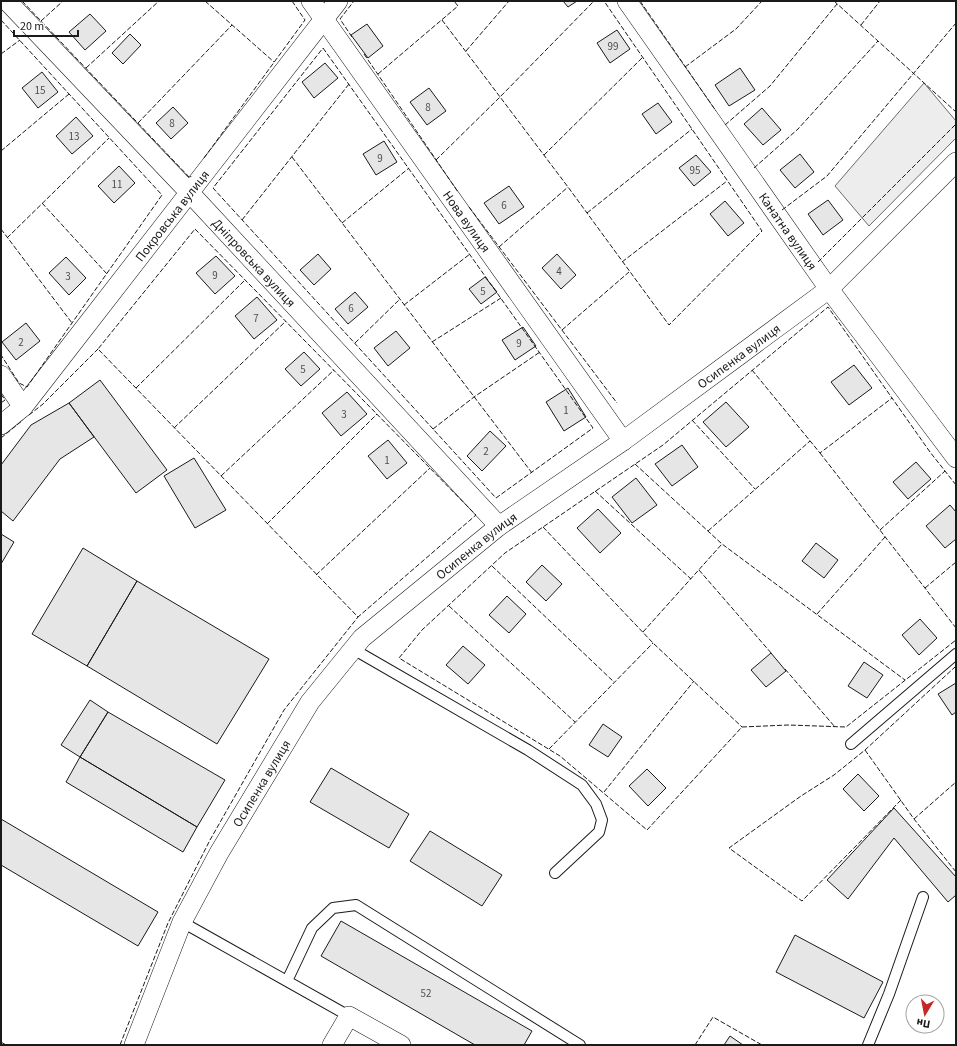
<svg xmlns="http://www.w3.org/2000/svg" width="957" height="1046" font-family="'Source Sans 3',sans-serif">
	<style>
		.built { fill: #ededed; stroke: #6a6a6a }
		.building { fill: #e6e6e6; stroke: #1a1a1a }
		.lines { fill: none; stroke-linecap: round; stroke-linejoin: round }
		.service-casing { stroke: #1a1a1a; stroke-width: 12 }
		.minor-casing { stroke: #1a1a1a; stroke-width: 20 }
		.service { stroke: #fff; stroke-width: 10 }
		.minor { stroke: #fff; stroke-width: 19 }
		.fence { stroke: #1a1a1a; stroke-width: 1; stroke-dasharray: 5 2; stroke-linecap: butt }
		.labels { text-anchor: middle; stroke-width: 3; stroke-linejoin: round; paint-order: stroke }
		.number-label { font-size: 11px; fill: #4d4d4d }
		.street-label { font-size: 13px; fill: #1a1a1a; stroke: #fff }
	</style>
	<rect width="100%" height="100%" fill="#fff"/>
	<path class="built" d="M924,83L956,121V138L869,226L835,186Z"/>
	<path class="building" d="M563,1H577L568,7Z
		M90,14L106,31L85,50L69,32Z
		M367,24L383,46L368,58L351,35Z
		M617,30L630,49L610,63L597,43Z
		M130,34L141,45L123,64L112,53Z
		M325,63L338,78L314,98L302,82Z
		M740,68L755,90L729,106L715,85Z
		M42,72L58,92L38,108L22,88Z
		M429,88L446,111L427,125L410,102Z
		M658,103L672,122L656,134L642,114Z
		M173,107L188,123L171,139L156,123Z
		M762,108L781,130L763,145L744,124Z
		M76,117L93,136L72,154L56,136Z
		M384,141L397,162L376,175L363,154Z
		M800,154L814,172L795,188L780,170Z
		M696,155L711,172L694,186L679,168Z
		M119,166L135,183L114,203L98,186Z
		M509,186L524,207L499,224L484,203Z
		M828,200L843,220L823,235L808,214Z
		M725,201L744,223L728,236L710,214Z
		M318,254L331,269L314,285L300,270Z
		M557,254L576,275L561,289L542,268Z
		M216,256L235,276L215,294L196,273Z
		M66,257L86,278L69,295L49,273Z
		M485,277L497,292L481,304L469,289Z
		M355,292L368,307L348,324L335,309Z
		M257,297L277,320L254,339L235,316Z
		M26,323L40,341L16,360L2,342Z
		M523,327L536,346L515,360L502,340Z
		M396,331L410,348L388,366L374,348Z
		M304,352L320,369L301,386L285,369Z
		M854,365L872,388L849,405L831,382Z
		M100,380L167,470L136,493L69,403Z
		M568,388L586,417L564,431L546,402Z
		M347,392L367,414L341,436L322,413Z
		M726,402L749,427L726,447L703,422Z
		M69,403L94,437L60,459L13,521L1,511V465L31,425Z
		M490,431L506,446L482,471L467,456Z
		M388,440L407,463L387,479L368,456Z
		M682,445L698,467L672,486L655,464Z
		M194,458L226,510L195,528L164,476Z
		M916,462L931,479L908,499L893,482Z
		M636,478L657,505L632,523L612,497Z
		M950,505L956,512V539L945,548L926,526Z
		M598,509L621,533L600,553L577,528Z
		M1,534L14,542L1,564Z
		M816,543L838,560L824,578L802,561Z
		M83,548L137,581L87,666L32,634Z
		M542,565L562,584L546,601L526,582Z
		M137,581L269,659L217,744L87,666Z
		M507,596L526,614L509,633L489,615Z
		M920,619L937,638L919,655L902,635Z
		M463,646L485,665L468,684L446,665Z
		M771,653L786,671L766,687L751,670Z
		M864,662L883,675L867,698L848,686Z
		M956,683V712L952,715L938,694Z
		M90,700L108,712L80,757L61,745Z
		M108,712L225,780L197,827L80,757Z
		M603,724L622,737L608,757L589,745Z
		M80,757L197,827L183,852L66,782Z
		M331,768L409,814L389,848L310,802Z
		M647,769L666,788L648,806L629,786Z
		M858,774L879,796L864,811L843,789Z
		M894,808L956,877V895L948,902L894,838L848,899L827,880Z
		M1,819L158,912L138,946L1,865Z
		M430,831L502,875L482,906L410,861Z
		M341,921L532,1031L524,1045H475L321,956Z
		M795,935L883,982L864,1018L776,972Z
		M730,1036L743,1045H724Z"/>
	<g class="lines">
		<defs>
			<path id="service" d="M353,649L528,750L582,785L596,804L602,820L599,832L555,873
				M851,744L956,654
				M182,922L349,1016
				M287,981L312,928L333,908L356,905L580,1045
				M868,1045L889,994L923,897"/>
			<g id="minor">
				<path id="s1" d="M7,1L189,192L499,526"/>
				<path id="s2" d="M311,1L623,441"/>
				<path id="s3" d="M627,1L829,289L956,458"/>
				<path d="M1,375L23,407"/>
				<path id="s4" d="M1,425L23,407L338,1"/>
				<path id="s5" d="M134,1045L182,922L219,853L310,702L362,638L499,526L623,441L829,289L956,162"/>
				<path d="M332,1045L349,1016L401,1045"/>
			</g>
		</defs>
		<use href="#service" class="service-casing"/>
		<use href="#minor" class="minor-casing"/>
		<use href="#service" class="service"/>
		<use href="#minor" class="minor"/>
		<path class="fence" d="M22,1L190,178L191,176
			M205,1L274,62
			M640,1L716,111
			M834,1L956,112
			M1,20L162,195L27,387L19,383L1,355
			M442,20L568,187L669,325L762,231L604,1
			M41,21L63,1
			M861,25L880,1
			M352,37L340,19L354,1
			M323,48L593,428L496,498L213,188Z
			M466,51L509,1
			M1,54L20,40
			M364,54L458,192
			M685,67L736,29L762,1
			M86,68L159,1
			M378,74L458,6L454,1
			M138,123L232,25
			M725,125L770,86L837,4
			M1,151L69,94
			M544,155L643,57
			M292,157L532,473
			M204,158L305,20L292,1
			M436,160L500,97L594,1
			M754,168L798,129L878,41
			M42,203L107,274
			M469,207L617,403
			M782,210L827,176L956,23
			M587,213L692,129
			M242,220L349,84
			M342,223L409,168
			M1,229L72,323
			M195,229L476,515L358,617L98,349Z
			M7,238L109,138
			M499,247L568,187
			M622,262L727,181
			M818,262L956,124
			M404,305L470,254
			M562,330L629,272
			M432,342L501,298
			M355,343L400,299
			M752,370L820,453L892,398
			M136,388L245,280
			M1,394L5,400L1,403
			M29,415L43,404L98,349
			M692,420L755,489
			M174,428L286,321
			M433,429L474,397L540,352
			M1,438L23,420
			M820,453L956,628
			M635,464L722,544L905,680
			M221,476L334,370
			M956,485L930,452L828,307L663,445L505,553L422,630L399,658L560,756L647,830L742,727L788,725L846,727L956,640
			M595,491L691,579
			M267,524L377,414
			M543,527L653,643L742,727
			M880,530L945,471
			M708,531L810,441
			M492,566L614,682
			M699,570L772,654
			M316,575L430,468
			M925,588L956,562
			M449,606L575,722
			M817,614L885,537
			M643,632L722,544
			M785,669L835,727
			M549,749L653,643
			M865,750L914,819L956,872
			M604,792L694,681
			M901,800L802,901L729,848L801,796L834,775L865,750L955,667L956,669
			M914,819L956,782
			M1,1042L6,1045
			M120,1045L168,923L210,840L284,710L358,617
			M695,1045L713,1017L762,1045"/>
	</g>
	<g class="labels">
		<g class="number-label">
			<text x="613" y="50">99</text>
			<text x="40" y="94">15</text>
			<text x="428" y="111">8</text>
			<text x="172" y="127">8</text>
			<text x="74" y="140">13</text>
			<text x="380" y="162">9</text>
			<text x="695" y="174">95</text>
			<text x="117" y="188">11</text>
			<text x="504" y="209">6</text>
			<text x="559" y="275">4</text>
			<text x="215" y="279">9</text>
			<text x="68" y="280">3</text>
			<text x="483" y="295">5</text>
			<text x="351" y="312">6</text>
			<text x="256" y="322">7</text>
			<text x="21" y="346">2</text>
			<text x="519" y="347">9</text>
			<text x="303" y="373">5</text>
			<text x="566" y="414">1</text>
			<text x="344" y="418">3</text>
			<text x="486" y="455">2</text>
			<text x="387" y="464">1</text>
			<text x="426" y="997">52</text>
		</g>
		<g class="street-label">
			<text dy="5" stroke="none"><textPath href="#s4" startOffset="271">Покровська вулиця</textPath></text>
			<text dy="5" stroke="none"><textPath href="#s2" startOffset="270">Нова вулиця</textPath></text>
			<text dy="5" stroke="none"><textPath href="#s3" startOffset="281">Канатна вулиця</textPath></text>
			<text dy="5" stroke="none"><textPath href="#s1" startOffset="360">Дніпровська вулиця</textPath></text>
			<text dy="5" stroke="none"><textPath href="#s5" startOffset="940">Осипенка вулиця</textPath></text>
			<text dy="5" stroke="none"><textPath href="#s5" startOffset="616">Осипенка вулиця</textPath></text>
			<text dy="5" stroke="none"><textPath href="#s5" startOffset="292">Осипенка вулиця</textPath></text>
		</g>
	</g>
	<rect width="957" height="1046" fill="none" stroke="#1a1a1a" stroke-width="4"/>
	<g transform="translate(925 1014) rotate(190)"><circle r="19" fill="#ffffff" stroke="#a3a3a3"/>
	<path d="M0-3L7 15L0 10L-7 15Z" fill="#c62828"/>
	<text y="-6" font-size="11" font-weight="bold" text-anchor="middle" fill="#1a1a1a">Пн</text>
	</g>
	<path d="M14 30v6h64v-6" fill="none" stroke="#1a1a1a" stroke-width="2"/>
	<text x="20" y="30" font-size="12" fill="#1a1a1a" stroke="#ffffff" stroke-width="3" paint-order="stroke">20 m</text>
</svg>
